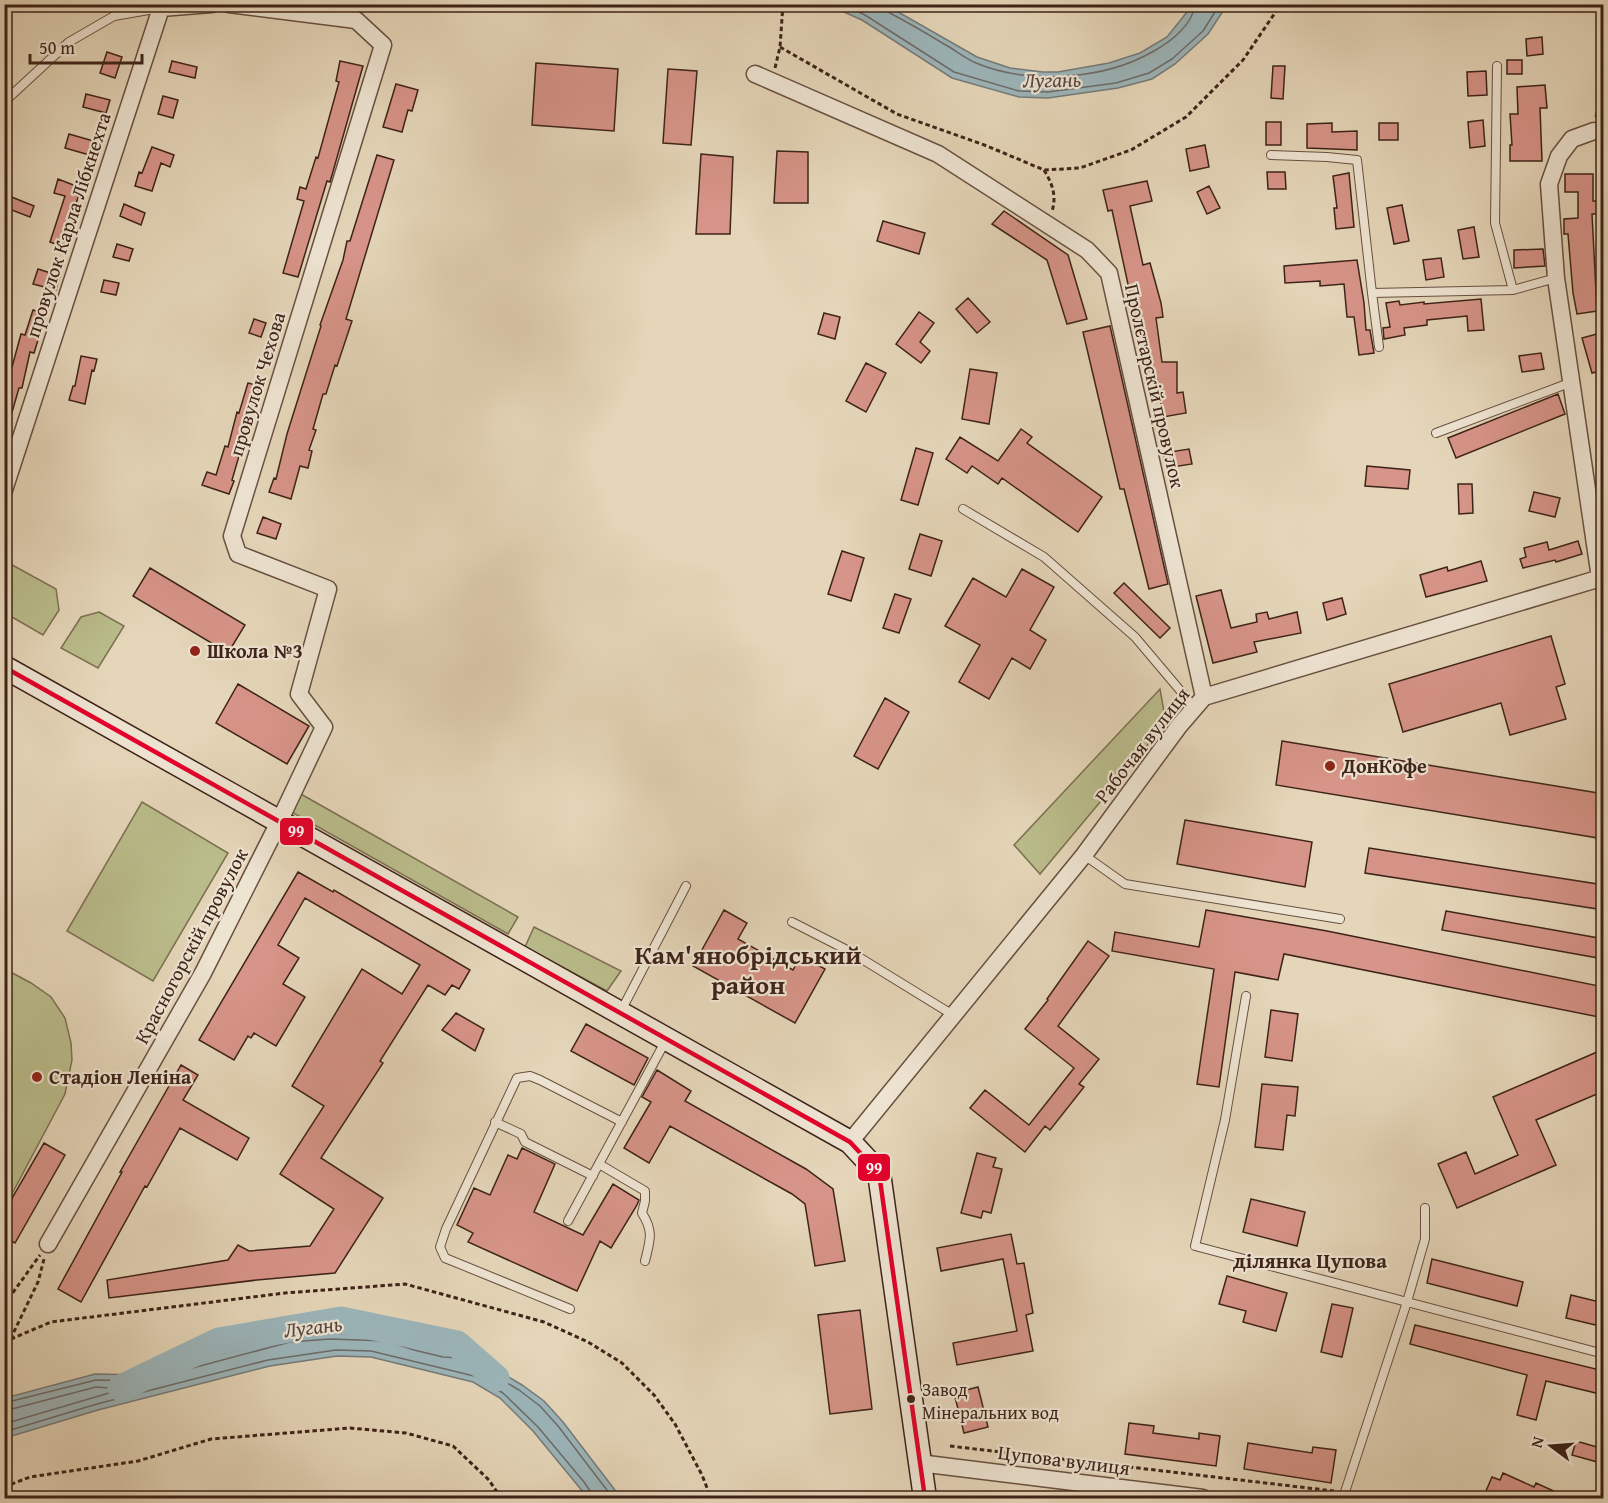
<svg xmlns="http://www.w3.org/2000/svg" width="1608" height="1503" font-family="'Gentium Book Plus',serif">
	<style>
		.green { fill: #babc8b; stroke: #7c7052; stroke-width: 1.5 }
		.water { fill: #9cb6bb; stroke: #767b7a; stroke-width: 1.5 }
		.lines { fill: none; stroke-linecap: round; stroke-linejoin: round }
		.shore { stroke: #6d6c6a; stroke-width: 1.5 }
		.river { stroke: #9cb6bb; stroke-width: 27 }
		.building { fill: #d79488; stroke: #3e2319; stroke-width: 1.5 }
		.lane-casing { stroke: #685041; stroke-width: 10 }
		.street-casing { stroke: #685041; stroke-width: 19 }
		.secondary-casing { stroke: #3e2319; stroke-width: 25 }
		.path { stroke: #3e2319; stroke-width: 3; stroke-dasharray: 4.5 3; stroke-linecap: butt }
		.lane { stroke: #eee4d2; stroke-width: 8 }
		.street { stroke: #eee4d2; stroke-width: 16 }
		.secondary { stroke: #eee4d2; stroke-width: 22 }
		.bus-1-casing { stroke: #eee4d2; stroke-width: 9 }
		.bus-1 { stroke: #e4002b; stroke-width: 4.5 }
		.poi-dot { fill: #8f2418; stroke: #eee4d2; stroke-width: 2 }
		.bus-dot { fill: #3e2319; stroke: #eee4d2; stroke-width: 2 }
		.labels { text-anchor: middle; stroke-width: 4.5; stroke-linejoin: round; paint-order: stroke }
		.bus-label { font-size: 18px; fill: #3e2319; stroke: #eee4d2; text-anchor: start }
		.street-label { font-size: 20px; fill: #3e2319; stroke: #eee4d2 }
		.poi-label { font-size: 20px; font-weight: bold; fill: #3e2319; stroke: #eee4d2; text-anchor: start }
		.water-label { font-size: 21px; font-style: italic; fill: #564842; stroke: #eee4d2 }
		.neighbourhood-label { font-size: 21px; font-weight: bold; fill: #3e2319; stroke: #eee4d2 }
		.district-label { font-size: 26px; font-weight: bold; fill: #3e2319; stroke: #eee4d2 }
		.line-badge { stroke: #eee4d2; stroke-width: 2 }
		.badge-label { font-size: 16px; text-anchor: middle; font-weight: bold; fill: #fff }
	</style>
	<rect width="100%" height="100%" fill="#e5d6b9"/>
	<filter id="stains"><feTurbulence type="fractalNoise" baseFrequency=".00333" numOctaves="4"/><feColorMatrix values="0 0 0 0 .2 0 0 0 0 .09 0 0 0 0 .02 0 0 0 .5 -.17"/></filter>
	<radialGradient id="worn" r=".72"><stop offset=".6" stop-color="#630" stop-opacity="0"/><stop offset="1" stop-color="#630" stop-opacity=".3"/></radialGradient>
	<path class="green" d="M5,561L56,589L59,610L43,635L5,613Z
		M99,612L124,626L98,668L61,648L81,617Z
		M1160,689L1166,723L1040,874L1014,845Z
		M299,793L518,917L508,934L288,810Z
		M142,802L228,853L153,981L67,931Z
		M534,927L621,971L607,991L525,947Z
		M5,969L31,983L51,997L65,1018L71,1043L72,1060L65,1094L5,1207Z"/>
	<path class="water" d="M828,5H886L977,57L1010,68L1043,72H1058L1109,63L1140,53L1167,37L1187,12L1190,5H1227L1208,34L1175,64L1152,79L1118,88L1048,98L1019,97L952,78L862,20Z
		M330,1333L388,1335L415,1345L444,1352H462L477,1358L522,1385L544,1401L563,1422L621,1498H588L533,1431L500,1398L473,1382L371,1357L337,1356L270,1366L98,1410L5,1438V1398L95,1374L142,1375L289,1336Z"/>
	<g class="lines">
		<path class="shore" d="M842,4L865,15L954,72L1019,91L1048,92L1116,83L1149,73L1172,59L1203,31L1220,4
			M885,4L888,12C907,22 926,33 944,44C955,50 965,58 976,63C1029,85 1104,80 1154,51C1170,42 1193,25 1195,4
			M4,1403L96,1380L144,1381L290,1342L330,1339L387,1341L414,1350L443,1357L461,1358L474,1363L519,1390L540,1406L558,1426L613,1498
			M4,1411L96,1387L109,1388L111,1390L109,1393L4,1424
			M4,1432L97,1404L268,1360L336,1350L371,1351L474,1376L503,1393L538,1427L584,1482L592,1494V1498"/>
		<path class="river" d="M121,1388L219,1341L341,1320L457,1344L496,1378"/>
	</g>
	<path class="building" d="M1542,37L1543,54L1527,56L1526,39Z
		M107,52L122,57L115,78L100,73Z
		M1507,60H1522V74H1507Z
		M172,61L197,67L195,78L169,72Z
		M340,61L363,66L330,182L327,181L298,277L283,273L304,201L297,199L300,187L306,189L316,157L318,158L339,82L336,81Z
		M536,63L618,69L614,131L532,125Z
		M1273,66H1285L1283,99L1271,98Z
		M668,69L697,71L691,145L663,143Z
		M1486,71L1487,95L1468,96L1467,72Z
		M396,84L418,90L412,111L408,110L402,132L383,127Z
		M1545,85L1547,108H1540L1542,161H1510V145H1512L1510,114H1518L1517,87Z
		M86,94L110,100L106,113L83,107Z
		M163,96L178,100L173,118L158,114Z
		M1483,120L1485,146L1470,148L1468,122Z
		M1266,122H1281V145H1266Z
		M1332,123V132L1357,131V150L1307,148V124Z
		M1379,123H1398V140H1379Z
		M69,134L97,142L93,156L65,148Z
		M1205,145L1209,167L1190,171L1186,149Z
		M152,147L174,155L170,167L161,163L152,191L135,186L139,172L142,173Z
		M777,151L808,152V203H774Z
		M701,154L733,157L730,234H696Z
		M377,155L394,160L346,319L352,321L337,366L335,365L326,394H323L313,429L316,430L309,450L312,451L308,468L300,466L291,499L269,492L274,478L276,479L287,434L321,326L320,325L343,260L347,241H350Z
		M1267,172H1285L1286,189H1268Z
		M1349,173L1354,227L1336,229L1334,208H1337L1333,176Z
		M1565,174H1593V201H1604V214H1592L1597,311L1577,314L1573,293L1568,234H1564V219L1578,218V192H1565Z
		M58,179L81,188L71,220L75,222L67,248L50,242L65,196L54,193Z
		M1147,181L1152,201L1130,206L1143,265L1150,263L1161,303L1163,317L1156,318L1162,362H1177V393L1183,392L1186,413L1163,417L1157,378H1147V356L1141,321L1138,322L1134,302L1132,303L1112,210L1108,211L1103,190Z
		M1209,186L1220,208L1207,214L1197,192Z
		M4,194L34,206L30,217L4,207Z
		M124,204L145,213L141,225L120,216Z
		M1402,205L1409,241L1394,244L1387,208Z
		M1004,211L1068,255L1087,319L1067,324L1047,260L992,224Z
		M883,221L925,233L919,254L877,241Z
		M1474,227L1479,257L1463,259L1458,230Z
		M117,244L133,249L129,261L113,257Z
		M1543,249L1545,266L1514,268V250Z
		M1441,258L1444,277L1426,280L1423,260Z
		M1357,260L1364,303L1366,330H1370L1374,353L1359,355L1354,317H1347L1344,284L1320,286V281L1285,283L1284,266Z
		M38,269L60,276L56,290L33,284Z
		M104,280L119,283L116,295L101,292Z
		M968,298L990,322L977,333L956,309Z
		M1481,299L1484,330L1468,331L1467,316L1427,320V325L1404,328L1405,335L1384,339L1383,328L1390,327L1386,303L1399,301L1400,305L1424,302V304Z
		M33,310L46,314L34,353L30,352L22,388H19L8,426L4,425V365L12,367L21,334L25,335Z
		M919,312L934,323L920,342L930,351L921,363L896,344Z
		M824,313L840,317L835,339L818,334Z
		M254,319L266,323L261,337L249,333Z
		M1110,326L1168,584L1149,589L1124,489H1120L1083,332Z
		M1604,332V370L1592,373L1582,338Z
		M1541,353L1544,369L1522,372L1519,356Z
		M81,356L97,359L94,371L92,370L85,404L69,400L73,386H75Z
		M866,363L886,373L866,412L846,401Z
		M970,369L997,373L989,424L962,419Z
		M248,383L260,386L250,416L253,417L249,433L246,432L232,480L234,481L229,494L202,485L207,472L216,475L225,446L228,447L237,412L239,413Z
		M1558,394L1565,414L1456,458L1448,438Z
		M1021,429L1032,437L1027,443L1102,497L1078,532L1002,478L998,484L972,466L967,473L946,459L960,437L998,461Z
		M916,448L933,453L918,505L901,500Z
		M1189,449L1192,464L1166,468L1163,453Z
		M1367,466L1410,470L1408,489L1365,486Z
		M1458,484H1472L1473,513L1459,514Z
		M1534,492L1560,498L1555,517L1529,511Z
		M263,517L281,524L276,539L257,533Z
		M920,534L942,541L931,576L909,569Z
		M1578,541L1582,554L1556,562L1555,560L1523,568L1520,559L1526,557L1524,548L1547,542L1549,550Z
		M842,551L864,558L851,601L828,594Z
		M1481,561L1487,581L1426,597L1420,575L1447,567L1448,571Z
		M150,568L245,625L228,653L133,596Z
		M1022,569L1054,587L1030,630L1046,640L1030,669L1012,658L989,699L959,682L980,645L945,626L973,578L1006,597Z
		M1124,583L1170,628L1160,638L1114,593Z
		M1221,590L1231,628L1257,622L1256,614L1267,612L1269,619L1297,612L1301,633L1254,642L1257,652L1213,663L1196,596Z
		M895,594L911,599L899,633L883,628Z
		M1342,598L1346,614L1327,620L1323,603Z
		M1551,636L1565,684L1556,687L1566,719L1510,735L1501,703L1403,732L1389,684Z
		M238,684L309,726L287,764L216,723Z
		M885,698L909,712L878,769L854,756Z
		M1282,741L1604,794V839L1276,785Z
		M1185,820L1312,842L1305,887L1177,864Z
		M1369,848L1604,885V910L1365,873Z
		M298,872L333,892L334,890L470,970L459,989L452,985L445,995L428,985L380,1061L383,1063L321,1158L383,1198L335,1273L257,1280L109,1298L107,1280L228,1260L238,1245L249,1251L310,1246L334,1209L280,1174L324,1106L292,1086L362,969L402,994L420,965L305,898L278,945L299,958L283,984L305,997L276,1046L254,1033L251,1038L248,1036L234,1060L199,1040Z
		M724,910L747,923L738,939L793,970L801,956L825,969L795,1023L693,966Z
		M1206,910L1327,931L1604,987V1018L1284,954L1278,980L1235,972L1219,1087L1197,1084L1214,969L1112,951L1115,932L1199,947Z
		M1446,911L1604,939V959L1442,930Z
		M1088,941L1109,956L1058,1026L1099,1059L1079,1084L1084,1087L1050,1130L1045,1126L1025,1152L970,1108L985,1090L1029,1125L1074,1068L1025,1029L1048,1000L1047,999Z
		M1271,1010L1298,1014L1292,1061L1265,1057Z
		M456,1013L484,1029L475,1051L442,1030Z
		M586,1024L648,1058L634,1085L571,1051Z
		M1604,1049V1091L1536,1120L1556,1165L1457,1208L1438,1164L1466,1152L1475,1174L1518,1155L1493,1097Z
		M181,1065L198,1075L183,1100L249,1138L237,1160L180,1128L147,1187L145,1186L81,1302L58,1289L122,1172H120Z
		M657,1070L691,1091L685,1101L806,1169L833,1189L845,1261L815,1266L805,1204L792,1194L670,1126L649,1163L624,1148L651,1102L642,1097Z
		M1262,1084L1298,1087L1295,1116L1287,1115L1283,1150L1255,1147Z
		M44,1143L65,1155L15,1243L4,1237V1212Z
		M522,1148L555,1164L534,1212L566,1227L583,1235L613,1184L639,1200L637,1205L611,1248L600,1241L577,1291L468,1242L473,1233L457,1225L474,1188L490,1195L508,1155L517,1159Z
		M977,1153L996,1158L993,1167L1002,1169L991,1213L983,1211L981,1218L961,1213Z
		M1251,1199L1305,1212L1297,1246L1243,1232Z
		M1011,1234L1017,1264L1024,1263L1033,1313L1026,1315L1033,1351L957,1365L953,1343L1017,1331L1003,1259L941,1271L937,1248Z
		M1432,1259L1523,1282L1517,1306L1427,1283Z
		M1227,1276L1287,1293L1276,1331L1243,1322L1246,1311L1219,1304Z
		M1571,1295L1604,1303V1327L1566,1318Z
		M1332,1304L1353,1308L1342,1357L1321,1352Z
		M860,1310L872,1409L830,1414L818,1315Z
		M1415,1325L1604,1371V1395L1546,1381L1536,1420L1517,1415L1527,1375L1410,1344Z
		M978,1387L988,1427L964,1433L954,1393Z
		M1129,1423L1154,1426L1153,1433L1199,1439V1433L1220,1436L1216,1466L1125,1454Z
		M1576,1441L1604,1449L1601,1463L1572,1455Z
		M1248,1443L1312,1453L1313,1447L1336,1450L1331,1483L1244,1469Z
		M1503,1473L1534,1487L1536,1483L1569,1498H1490L1492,1494L1486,1491L1492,1477L1500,1480Z"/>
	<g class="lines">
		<defs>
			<path id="lane" d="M1497,66L1495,223L1513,290
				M4,102L69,42L114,16L160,8
				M1271,155L1327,157L1357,160L1372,293L1513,290L1556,278
				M1372,293L1379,347
				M1436,433L1572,382
				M963,509L1044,557L1135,637L1195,708
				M1084,855L1125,884L1340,919
				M792,922L849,951L953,1015
				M1246,996L1225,1120L1195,1246L1604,1354
				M620,1013L686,886
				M495,1122L521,1134L525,1142L593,1176
				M599,1164L645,1191V1201L642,1213C654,1232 650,1240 645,1261
				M568,1221L666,1040
				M570,1309L445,1258L440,1247L446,1229L517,1078L530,1076L540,1080L622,1122
				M1343,1498L1407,1302L1425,1239V1208"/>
			<path id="street" d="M755,74L938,154L1087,250L1109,273L1204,697
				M1594,131L1572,139L1559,156L1549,184L1556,278L1600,578
				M4,490L161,8L211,4
				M850,1142L1084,855L1179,726L1204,697L1604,577
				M48,1244L203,973L279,822L324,727L299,694L328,589L238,554L232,536L383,45L356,20L229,4
				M919,1463L1203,1498"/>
			<path id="secondary" d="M4,667L850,1142L879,1173L925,1498"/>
		</defs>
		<use href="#lane" class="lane-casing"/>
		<use href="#street" class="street-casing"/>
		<use href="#secondary" class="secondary-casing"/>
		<path class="path" d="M780,47L897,114L987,146L1044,170L1080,168L1131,150L1186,117L1243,60L1281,4
			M775,68L780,47L783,4
			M1596,117L1604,80
			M1044,170C1052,183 1057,196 1052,211
			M4,1305L40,1255
			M4,1342L51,1322L285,1293L405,1284L544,1322L588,1342L622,1363L654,1395L675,1424L702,1475L711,1498
			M4,1391L10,1340L38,1282L44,1259
			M950,1446L1334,1491
			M4,1487L30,1477L138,1461L211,1439L350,1428L406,1433L453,1446L489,1480L501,1498
			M1355,1494L1392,1498"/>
		<use href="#lane" class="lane"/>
		<use href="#street" class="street"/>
		<use href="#secondary" class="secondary"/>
		<defs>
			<path id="bus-1" d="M4,667L850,1142L879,1173L925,1498"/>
		</defs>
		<use href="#bus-1" class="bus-1-casing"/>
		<use href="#bus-1" class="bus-1"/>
	</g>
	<g class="poi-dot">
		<circle cx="195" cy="651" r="6"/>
		<circle cx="1330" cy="766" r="6"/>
		<circle cx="37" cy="1077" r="6"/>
	</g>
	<circle class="bus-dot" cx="911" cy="1399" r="5"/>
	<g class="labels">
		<g class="bus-label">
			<text x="922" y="1396">Завод<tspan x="922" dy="23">Мінеральних вод</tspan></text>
		</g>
		<g class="street-label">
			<text transform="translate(68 225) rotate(-72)" y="7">провулок Карла Лібкнехта</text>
			<text transform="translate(257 384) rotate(-73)" y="7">провулок Чехова</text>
			<text transform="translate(1155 386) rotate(77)" y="7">Пролєтарскій провулок</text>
			<text transform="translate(1142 745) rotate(-52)" y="7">Рабочая вулиця</text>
			<text transform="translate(191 946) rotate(-62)" y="7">Красногорскій провулок</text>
			<text transform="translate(1064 1460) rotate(7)" y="7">Цупова вулиця</text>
		</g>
		<g class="poi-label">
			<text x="207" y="658">Школа №3</text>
			<text x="1342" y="773">ДонКофе</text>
			<text x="49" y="1084">Стадіон Леніна</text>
		</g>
		<g class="water-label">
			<text transform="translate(1052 80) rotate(-1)" y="7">Лугань</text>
			<text transform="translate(313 1327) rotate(-7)" y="7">Лугань</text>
		</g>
		<g class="neighbourhood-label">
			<text x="1310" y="1268">ділянка Цупова</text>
		</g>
		<g class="district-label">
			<text x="748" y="964">Кам'янобрідський<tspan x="748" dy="30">район</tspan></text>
		</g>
	</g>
	<g class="line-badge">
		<rect x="279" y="817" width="35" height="29" rx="6" fill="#e4002b"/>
		<rect x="857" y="1153" width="34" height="29" rx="6" fill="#e4002b"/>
	</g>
	<g class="badge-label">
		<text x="296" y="837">99</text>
		<text x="874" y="1174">99</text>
	</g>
	<rect width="1608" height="1503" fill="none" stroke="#e5d6b9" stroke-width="24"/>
	<rect x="6" y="6" width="1596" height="1491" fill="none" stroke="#3e2319" stroke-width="3"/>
	<rect x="12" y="12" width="1584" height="1479" fill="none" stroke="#3e2319" stroke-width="1.5"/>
	<g transform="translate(1551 1446) rotate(286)" stroke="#eee4d2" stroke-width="4.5" paint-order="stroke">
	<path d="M0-4.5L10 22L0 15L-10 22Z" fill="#3e2319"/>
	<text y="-9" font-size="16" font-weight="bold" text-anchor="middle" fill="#3e2319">N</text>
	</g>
	<path d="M30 54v9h112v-9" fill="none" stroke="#3e2319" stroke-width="3"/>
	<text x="39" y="54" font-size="18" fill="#3e2319" stroke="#eee4d2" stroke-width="4.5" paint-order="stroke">50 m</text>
	<rect width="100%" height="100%" filter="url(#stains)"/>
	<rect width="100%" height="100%" fill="url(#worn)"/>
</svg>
